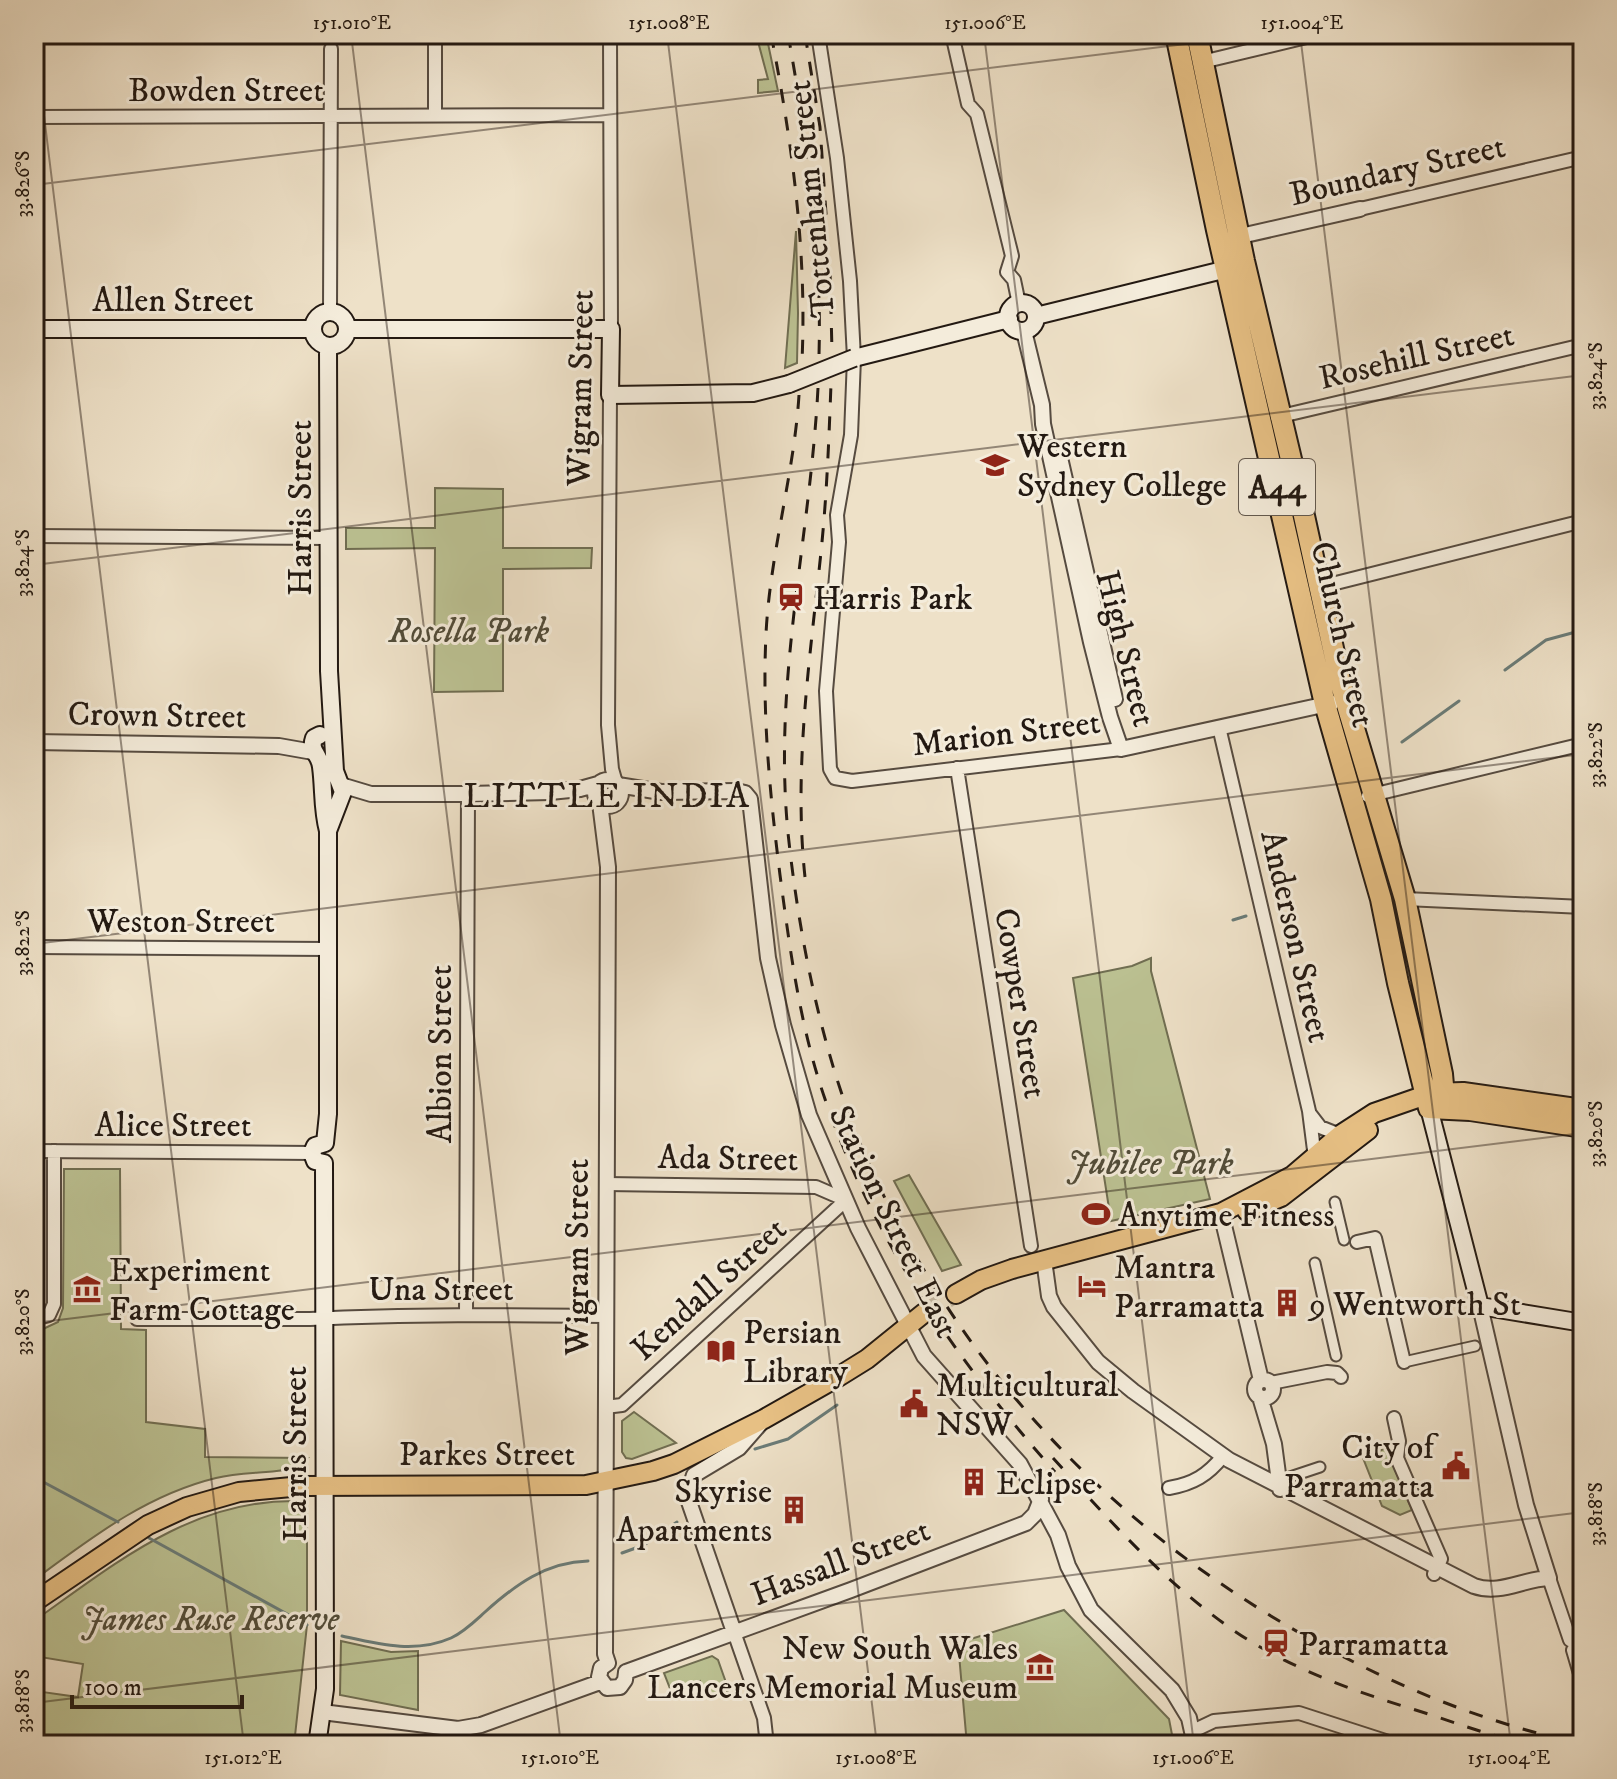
<svg xmlns="http://www.w3.org/2000/svg" width="1617" height="1779" font-family="'IM FELL DW Pica',serif">
	<style>
		.green { fill: #bcc293; stroke: #706e52; stroke-width: 2 }
		.lines { fill: none; stroke-linecap: round; stroke-linejoin: round }
		.stream { stroke: #6a7b77; stroke-width: 3 }
		.primary-tunnel { stroke: #c5b9a4; stroke-width: 18; stroke-dasharray: 18 9; stroke-linecap: butt }
		.pedestrian-casing { stroke: #564b40; stroke-width: 13 }
		.minor-casing { stroke: #564b40; stroke-width: 16 }
		.tertiary-casing { stroke: #564b40; stroke-width: 18 }
		.secondary-casing { stroke: #231912; stroke-width: 20 }
		.primary-casing { stroke: #231912; stroke-width: 22 }
		.trunk-casing { stroke: #231912; stroke-width: 24 }
		.pedestrian { stroke: #f4ecdb; stroke-width: 9 }
		.minor { stroke: #f4ecdb; stroke-width: 12 }
		.tertiary { stroke: #f4ecdb; stroke-width: 14 }
		.secondary { stroke: #f4ecdb; stroke-width: 16 }
		.primary { stroke: #e7c084; stroke-width: 18 }
		.trunk { stroke: #e7c084; stroke-width: 20 }
		.rail { stroke: #231912; stroke-width: 3; stroke-dasharray: 14 14; stroke-linecap: butt }
		.secondary-bridge-casing { stroke: #231912; stroke-width: 20; stroke-linecap: butt }
		.secondary-bridge { stroke: #f4ecdb; stroke-width: 16 }
		.ticks { fill: none; stroke: #231912; stroke-width: 2; stroke-opacity: 0.45 }
		.labels { text-anchor: middle; stroke-width: 6; stroke-linejoin: round; paint-order: stroke }
		.shield { fill: #f4ecdb; stroke: #62584e; stroke-width: 2 }
		.shield-label { font-size: 32px; font-weight: bold; fill: #231912 }
		.street-label { font-size: 34px; fill: #231912; stroke: #f4ecdb }
		.poi-label { font-size: 34px; fill: #231912; stroke: #f4ecdb; text-anchor: start }
		.park-label { font-size: 34px; font-style: italic; fill: #514c39; stroke: #f4ecdb }
		.neighbourhood-label { font-size: 36px; letter-spacing: 2px; fill: #231912; stroke: #f4ecdb }
		.neatline { fill: none; stroke: #231912; stroke-width: 3 }
		.ticks-label { font-size: 20px; text-anchor: middle; fill: #231912 }
	</style>
	<rect width="100%" height="100%" fill="#eee1c8"/>
	<filter id="stains"><feTurbulence type="fractalNoise" baseFrequency=".0025" numOctaves="4"/><feColorMatrix values="0 0 0 0 .2 0 0 0 0 .09 0 0 0 0 .02 0 0 0 .5 -.17"/></filter>
	<radialGradient id="worn" r=".72"><stop offset=".6" stop-color="#630" stop-opacity="0"/><stop offset="1" stop-color="#630" stop-opacity=".3"/></radialGradient>
	<path class="green" d="M756,34H766L778,91L758,93V80L768,79Z
		M796,231L798,313L797,363L785,368Z
		M435,488L503,489V548H592L591,568L503,569V691L434,692L435,548L346,549V528H435Z
		M1151,958V971L1210,1199L1111,1221L1073,978L1132,966Z
		M64,1169H120L121,1329L146,1330V1422L205,1429V1457L308,1458L302,1467C274,1474 244,1471 216,1478C146,1495 91,1538 34,1580V1409H43V1329L58,1322L63,1308Z
		M909,1175L961,1265L942,1271L894,1181Z
		M634,1412L676,1443L632,1459L626,1458L622,1452V1421Z
		M1386,1448L1412,1510L1400,1515L1382,1506L1363,1458Z
		M298,1501L306,1506L307,1512V1625L294,1745H34V1733L43,1692L78,1697L83,1664L34,1656V1621C116,1563 192,1499 298,1501Z
		M1064,1610L1169,1719L1174,1745H967L958,1643Z
		M341,1641L391,1652L418,1651V1710L340,1695Z
		M712,1656L718,1660L729,1691L707,1698L700,1681L671,1691L664,1673Z"/>
	<g class="lines">
		<path class="stream" d="M1505,670L1546,640L1583,630
			M1402,742L1459,701
			M1233,920L1246,916
			M755,1449L788,1439L837,1405
			M34,1477L118,1522
			M149,1538L307,1625
			M622,1553L644,1545L677,1522
			M342,1636C378,1644 415,1654 451,1638C464,1632 475,1621 485,1612C515,1585 546,1562 588,1561"/>
		<path class="primary-tunnel" d="M924,1313L956,1294"/>
		<defs>
			<path id="pedestrian" d="M1335,1202L1344,1240
				M1315,1263L1336,1356
				M1404,1362L1475,1346
				M1284,1479L1320,1467"/>
			<path id="minor" d="M435,34V115
				M610,34L611,329
				M818,34L837,158L850,281L854,358L851,435L837,515L839,542L826,691L830,769L835,778L852,781L1121,749
				M952,34L968,104L977,114L1012,256L1007,272L1014,280L1019,304
				M1202,62L1319,34
				M34,117L610,115
				M1360,209L1583,157
				M330,312L331,49
				M610,395L608,725L612,769L616,783
				M1277,417L1583,345
				M34,536L329,538
				M1320,587L1583,521
				M1219,727L1309,1111L1315,1158
				M957,768L1031,1246
				M1368,796L1583,744
				M1405,899L1583,907
				M34,947L327,949
				M1310,1114L1320,1127L1340,1135
				M34,1151L312,1153
				M1357,1242L1375,1238L1404,1362
				M466,1315L468,794
				M34,1319L49,1315L54,1304V1151
				M137,1319H310C408,1314 507,1315 605,1316
				M1271,1383L1327,1372L1337,1373L1341,1377
				M605,1407L622,1405L846,1200L816,1187L606,1184
				M1394,1418L1399,1441L1397,1458L1441,1559L1434,1574
				M1169,1488C1193,1484 1208,1475 1223,1456
				M1549,1578L1570,1640
				M734,1632L764,1718L767,1745
				M1573,1650L1583,1684
				M1193,1731L1214,1721L1299,1713L1398,1745"/>
			<path id="tertiary" d="M1232,238L1360,209
				M1024,331L1042,405L1043,424L1091,642L1110,717L1121,749
				M1061,462L1115,699
				M34,742L279,746L313,752
				M1121,749L1332,703
				M595 793a13 13 0 1 1 26 0a13 13 0 1 1-26 0Z
				M341,785L371,794H468L550,792L580,789L598,784
				M618,785L661,792L736,791L745,793L750,799L768,958L783,1025L809,1115L858,1228L924,1356L1020,1464L1058,1535L1068,1566L1091,1610L1172,1690L1189,1718L1195,1745
				M600,803L608,867L605,1654L608,1663
				M1221,1213L1261,1380
				M1044,1260L1049,1296L1054,1307L1098,1362L1133,1391L1229,1460L1474,1586C1500,1595 1523,1579 1549,1578
				M1480,1306L1526,1505L1549,1578
				M1255 1389a9 9 0 1 1 18 0a9 9 0 1 1-18 0Z
				M1260,1397L1274,1444L1280,1489
				M734,1632L687,1496L694,1475L739,1448L760,1424
				M608,1663L601,1668L599,1677L607,1688L620,1687L625,1680L626,1672
				M626,1672L851,1590L1026,1523L1035,1514L1041,1499
				M322,1712L458,1729L481,1725L600,1682"/>
			<path id="secondary" d="M1008 317a14 14 0 1 1 28 0a14 14 0 1 1-28 0Z
				M313 329a17 17 0 1 1 34 0a17 17 0 1 1-34 0Z
				M1036,316L1227,269
				M34,329H313
				M347,329H611L610,395L753,393L789,384
				M854,358L1009,319
				M320,735L314,738C309,752 320,754 321,767C324,789 322,809 328,831V1114L325,1143
				M328,831L343,792L335,771L329,671L328,346
				M1429,1108L1480,1306L1583,1323
				M324,1163L315,1161L312,1153L315,1146L325,1143
				M317,1745L325,1689L324,1163"/>
			<path id="primary" d="M1247,1211L1281,1197L1368,1130
				M956,1294L981,1280L1012,1269L1221,1213L1292,1176L1340,1135L1374,1113L1426,1095
				M34,1602L148,1525L187,1507L239,1492L302,1486L586,1485L653,1471L674,1464L764,1419L838,1377L867,1359L924,1313"/>
			<path id="trunk" d="M1176,34L1217,230L1325,704L1381,899L1398,983L1429,1108L1470,1110L1583,1127
				M1197,34L1244,261L1299,493L1341,685L1405,899L1442,1074L1445,1108
				M1430,1094L1463,1093L1583,1110"/>
		</defs>
		<use href="#pedestrian" class="pedestrian-casing"/>
		<use href="#minor" class="minor-casing"/>
		<use href="#tertiary" class="tertiary-casing"/>
		<use href="#secondary" class="secondary-casing"/>
		<use href="#primary" class="primary-casing"/>
		<use href="#trunk" class="trunk-casing"/>
		<use href="#pedestrian" class="pedestrian"/>
		<use href="#minor" class="minor"/>
		<use href="#tertiary" class="tertiary"/>
		<use href="#secondary" class="secondary"/>
		<use href="#primary" class="primary"/>
		<use href="#trunk" class="trunk"/>
		<path class="rail" d="M771,34C792,142 807,251 802,361
			M788,34C807,141 822,246 819,355
			M805,34L820,127L827,228
			M830,272L832,351
			M818,388C810,540 773,679 788,833C799,938 823,1058 865,1155C957,1367 1113,1530 1314,1641C1399,1688 1488,1724 1583,1744
			M799,395C794,475 770,553 766,634C762,715 770,795 780,875C790,950 800,1027 825,1099C874,1241 956,1360 1055,1472
			M805,877C793,765 811,653 822,542C827,490 829,437 831,384
			M1053,1458C1108,1519 1164,1582 1233,1630C1290,1669 1356,1692 1422,1712C1459,1724 1494,1737 1532,1745"/>
		<defs>
			<path id="secondary-bridge" d="M789,384L854,358"/>
		</defs>
		<use href="#secondary-bridge" class="secondary-bridge-casing"/>
		<use href="#secondary-bridge" class="secondary-bridge"/>
	</g>
	<path class="ticks" d="M34,34L244,1745M351,34L561,1745M667,34L877,1745M984,34L1194,1745M1300,34L1511,1745M34,185L1267,34M34,565L1583,375M34,944L1583,754M34,1323L1583,1133M34,1703L1583,1512"/>
	<defs>
		<symbol id="university-bare" viewBox="-9 -9 18 18"><path d="M0-5L7-2L0 1L-7-2ZM-4 1L0 2.5L4 1V4Q0 6-4 4Z" fill="#8f2418" stroke="#f4ecdb" stroke-width="2.5" paint-order="stroke"/></symbol>
		<symbol id="station-bare" viewBox="-9 -9 18 18"><path d="M-3-6H3Q5-6 5-4V2Q5 4 3 4L4.5 6H3L1.5 4h-3L-3 6H-4.5L-3 4Q-5 4-5 2V-4Q-5-6-3-6ZM-3.5-4v3h7v-3ZM-3.5 1v1.5H-2V1ZM2 1v1.5H3.5V1Z" fill="#8f2418" stroke="#f4ecdb" stroke-width="2.5" paint-order="stroke"/></symbol>
		<symbol id="stadium-bare" viewBox="-9 -9 18 18"><path d="M0-5a6.5 5 0 1 0 0 10a6.5 5 0 1 0 0-10ZM-3.5-1.8h7v3.6h-7Z" fill="#8f2418" stroke="#f4ecdb" stroke-width="2.5" paint-order="stroke"/></symbol>
		<symbol id="hotel-bare" viewBox="-9 -9 18 18"><path d="M-6-4.5h1.5V1H6V5H4.5V3h-9V5H-6ZM-4 0a1.8 1.8 0 1 1 3.6 0ZM.5 0V-2.5h3Q6-2.5 6 0Z" fill="#8f2418" stroke="#f4ecdb" stroke-width="2.5" paint-order="stroke"/></symbol>
		<symbol id="museum-bare" viewBox="-9 -9 18 18"><path d="M0-6L6-3V-2H-6V-3ZM-5-1h2V3h-2ZM-1-1h2V3h-2ZM3-1h2V3H3ZM-6 4H6V6H-6Z" fill="#8f2418" stroke="#f4ecdb" stroke-width="2.5" paint-order="stroke"/></symbol>
		<symbol id="building-bare" viewBox="-9 -9 18 18"><path d="M-4-6H4V6H1V3H-1V6H-4ZM-2.5-4.3h1.7v1.8h-1.7ZM.8-4.3h1.7v1.8H.8ZM-2.5-1h1.7V.8h-1.7ZM.8-1h1.7V.8H.8Z" fill="#8f2418" stroke="#f4ecdb" stroke-width="2.5" paint-order="stroke"/></symbol>
		<symbol id="library-bare" viewBox="-9 -9 18 18"><path d="M-6-4Q-3-5.5-.7-3.5V5Q-3 3-6 4ZM6-4Q3-5.5 .7-3.5V5Q3 3 6 4Z" fill="#8f2418" stroke="#f4ecdb" stroke-width="2.5" paint-order="stroke"/></symbol>
		<symbol id="civic-bare" viewBox="-9 -9 18 18"><path d="M-.6-6.5H3V-4.5H.6V-3L4-1V1h2V6H-6V1h2V-1L-.6-3ZM-1.2 2.5V6h2.4V2.5Z" fill="#8f2418" stroke="#f4ecdb" stroke-width="2.5" paint-order="stroke"/></symbol>
	</defs>
	<g fill-rule="evenodd">
		<use href="#university-bare" x="975" y="445" width="40" height="40"/>
		<use href="#station-bare" x="771" y="577" width="40" height="40"/>
		<use href="#stadium-bare" x="1076" y="1194" width="40" height="40"/>
		<use href="#hotel-bare" x="1072" y="1266" width="40" height="40"/>
		<use href="#museum-bare" x="67" y="1269" width="40" height="40"/>
		<use href="#building-bare" x="1267" y="1283" width="40" height="40"/>
		<use href="#library-bare" x="701" y="1331" width="40" height="40"/>
		<use href="#civic-bare" x="894" y="1384" width="40" height="40"/>
		<use href="#civic-bare" x="1436" y="1446" width="40" height="40"/>
		<use href="#building-bare" x="954" y="1462" width="40" height="40"/>
		<use href="#building-bare" x="774" y="1490" width="40" height="40"/>
		<use href="#station-bare" x="1256" y="1623" width="40" height="40"/>
		<use href="#museum-bare" x="1020" y="1647" width="40" height="40"/>
	</g>
	<g class="labels">
		<rect class="shield" x="1239" y="459" width="76" height="56" rx="6"/>
		<g class="shield-label">
			<text x="1277" y="498">A44</text>
		</g>
		<g class="street-label">
			<text x="226" y="101">Bowden Street</text>
			<text transform="translate(1397 169) rotate(-13)" y="12">Boundary Street</text>
			<text transform="translate(810 199) rotate(-96)" y="12">Tottenham Street</text>
			<text x="173" y="311">Allen Street</text>
			<text transform="translate(1416 355) rotate(-13)" y="12">Rosehill Street</text>
			<text transform="translate(579 388) rotate(-89)" y="12">Wigram Street</text>
			<text transform="translate(299 508) rotate(-90)" y="12">Harris Street</text>
			<text transform="translate(1344 634) rotate(77)" y="12">Church Street</text>
			<text transform="translate(1127 648) rotate(76)" y="12">High Street</text>
			<text transform="translate(157 714) rotate(1)" y="12">Crown Street</text>
			<text transform="translate(1006 732) rotate(-7)" y="12">Marion Street</text>
			<text x="181" y="932">Weston Street</text>
			<text transform="translate(1297 936) rotate(77)" y="12">Anderson Street</text>
			<text transform="translate(1022 1003) rotate(81)" y="12">Cowper Street</text>
			<text transform="translate(439 1054) rotate(-90)" y="12">Albion Street</text>
			<text x="173" y="1136">Alice Street</text>
			<text transform="translate(728 1157) rotate(1)" y="12">Ada Street</text>
			<text transform="translate(895 1221) rotate(64)" y="12">Station Street East</text>
			<text transform="translate(576 1257) rotate(-90)" y="12">Wigram Street</text>
			<text x="441" y="1300">Una Street</text>
			<text transform="translate(708 1288) rotate(-42)" y="12">Kendall Street</text>
			<text x="487" y="1465">Parkes Street</text>
			<text transform="translate(294 1454) rotate(-90)" y="12">Harris Street</text>
			<text transform="translate(840 1561) rotate(-21)" y="12">Hassall Street</text>
		</g>
		<g class="poi-label">
			<text x="1017" y="457">Western<tspan x="1017" dy="39">Sydney College</tspan></text>
			<text x="813" y="609">Harris Park</text>
			<text x="1118" y="1226">Anytime Fitness</text>
			<text x="1114" y="1278">Mantra<tspan x="1114" dy="39">Parramatta</tspan></text>
			<text x="109" y="1281">Experiment<tspan x="109" dy="39">Farm Cottage</tspan></text>
			<text x="1309" y="1315">9 Wentworth St</text>
			<text x="743" y="1343">Persian<tspan x="743" dy="39">Library</tspan></text>
			<text x="936" y="1396">Multicultural<tspan x="936" dy="39">NSW</tspan></text>
			<text x="1434" y="1458" text-anchor="end">City of<tspan x="1434" dy="39">Parramatta</tspan></text>
			<text x="996" y="1494">Eclipse</text>
			<text x="772" y="1502" text-anchor="end">Skyrise<tspan x="772" dy="39">Apartments</tspan></text>
			<text x="1298" y="1655">Parramatta</text>
			<text x="1018" y="1659" text-anchor="end">New South Wales<tspan x="1018" dy="39">Lancers Memorial Museum</tspan></text>
		</g>
		<g class="park-label">
			<text x="469" y="642">Rosella Park</text>
			<text x="1150" y="1174">Jubilee Park</text>
			<text x="210" y="1630">James Ruse Reserve</text>
		</g>
		<g class="neighbourhood-label">
			<text x="607" y="807">LITTLE INDIA</text>
		</g>
	</g>
	<rect width="1617" height="1779" fill="none" stroke="#eee1c8" stroke-width="88"/>
	<path d="M72 1695v12h170v-12" fill="none" stroke="#231912" stroke-width="4"/>
	<text x="84" y="1695" font-size="24" fill="#231912" stroke="#f4ecdb" stroke-width="6" paint-order="stroke">100 m</text>
	<rect x="44" y="44" width="1529" height="1691" class="neatline"/>
	<g class="ticks-label">
		<text x="352" y="29">151.010°E</text>
		<text x="669" y="29">151.008°E</text>
		<text x="985" y="29">151.006°E</text>
		<text x="1302" y="29">151.004°E</text>
		<text transform="translate(22 184) rotate(-90)" y="7">33.826°S</text>
		<text transform="translate(1595 376) rotate(-90)" y="7">33.824°S</text>
		<text transform="translate(22 563) rotate(-90)" y="7">33.824°S</text>
		<text transform="translate(1595 755) rotate(-90)" y="7">33.822°S</text>
		<text transform="translate(22 943) rotate(-90)" y="7">33.822°S</text>
		<text transform="translate(1595 1134) rotate(-90)" y="7">33.820°S</text>
		<text transform="translate(22 1322) rotate(-90)" y="7">33.820°S</text>
		<text transform="translate(1595 1514) rotate(-90)" y="7">33.818°S</text>
		<text transform="translate(22 1701) rotate(-90)" y="7">33.818°S</text>
		<text x="243" y="1764">151.012°E</text>
		<text x="560" y="1764">151.010°E</text>
		<text x="876" y="1764">151.008°E</text>
		<text x="1193" y="1764">151.006°E</text>
		<text x="1509" y="1764">151.004°E</text>
	</g>
	<rect width="100%" height="100%" filter="url(#stains)"/>
	<rect width="100%" height="100%" fill="url(#worn)"/>
</svg>
